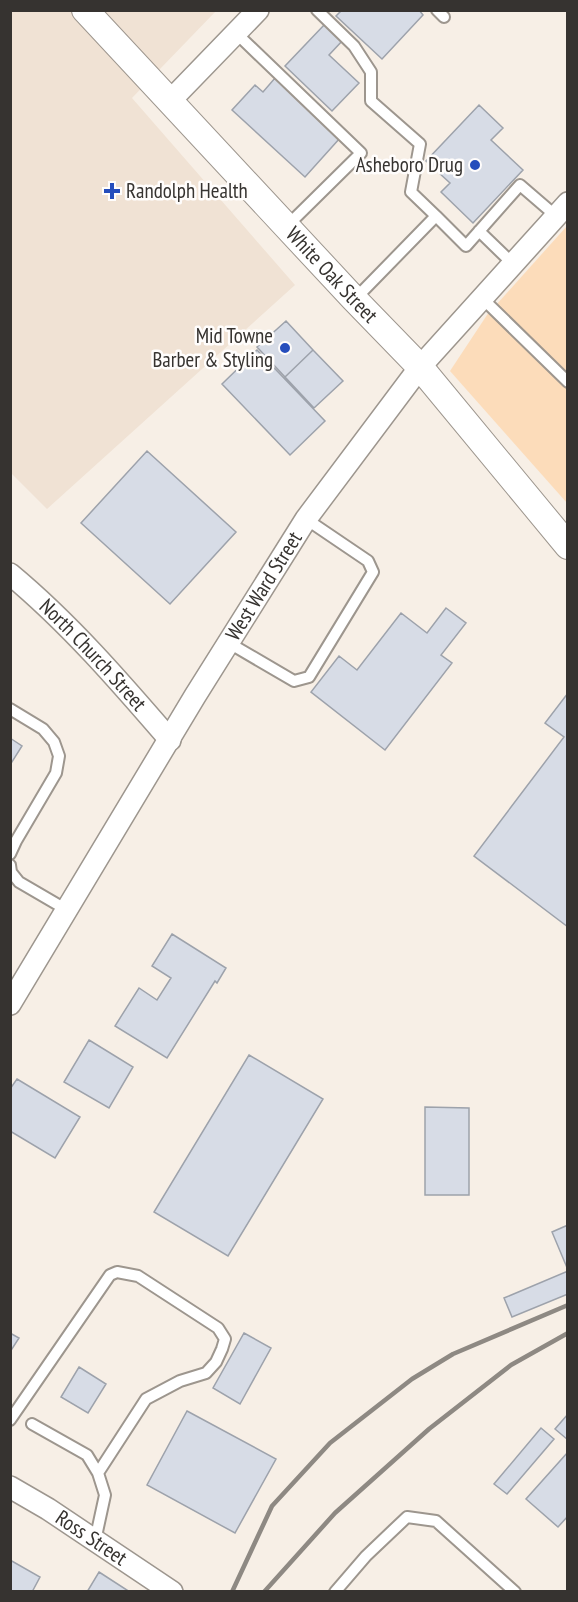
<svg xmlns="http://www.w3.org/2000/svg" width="578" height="1602" font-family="'PT Sans Narrow',sans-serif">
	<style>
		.built { fill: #f0e2d4 }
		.green { fill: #fcdcba }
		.building { fill: #d7dce6; stroke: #9da2ab; stroke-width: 1.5 }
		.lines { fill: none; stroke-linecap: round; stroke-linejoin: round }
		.service-casing { stroke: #9d968e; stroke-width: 14 }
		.minor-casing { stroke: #9d968e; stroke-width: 24 }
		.tertiary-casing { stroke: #9d968e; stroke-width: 28 }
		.service { stroke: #fff; stroke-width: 10 }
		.minor { stroke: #fff; stroke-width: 21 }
		.tertiary { stroke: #fff; stroke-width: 26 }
		.rail { stroke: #8e8983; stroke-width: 4.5 }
		.poi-dot { fill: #254dbc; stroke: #fffdfc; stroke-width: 2 }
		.labels { text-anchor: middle; stroke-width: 5; stroke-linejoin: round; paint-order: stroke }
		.poi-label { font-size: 21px; fill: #363330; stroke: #fffdfc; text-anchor: end }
		.street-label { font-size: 21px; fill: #363330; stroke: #fffdfc }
	</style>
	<rect width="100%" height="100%" fill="#f7efe6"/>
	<path class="built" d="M10,11H216L132,98L295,285L47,509L11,473Z"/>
	<path class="green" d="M567,226V503L450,371L487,315Z"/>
	<path class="building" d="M342,10H419L423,15L382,59L336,16Z
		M325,24L343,40L329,55L359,83L332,111L285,66Z
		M275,78L340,138L305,177L232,110L255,85L263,92Z
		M479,105L503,128L491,140L523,170L473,223L441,192L450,183L426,161Z
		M286,321L313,350L285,377L257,347Z
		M257,350L325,421L290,455L222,384Z
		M313,350L343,381L314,408L285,377Z
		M147,451L236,532L170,604L81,523Z
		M446,608L466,623L441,655L452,663L385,750L311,692L339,656L357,670L401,613L427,633Z
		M568,693V927L474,856L564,737L545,723Z
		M10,738L22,746L10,765Z
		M172,934L226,968L217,983L215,981L167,1058L115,1026L139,988L157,1000L171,978L152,966Z
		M89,1040L133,1067L109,1108L64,1082Z
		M249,1055L323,1099L228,1256L154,1212Z
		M17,1079L80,1117L55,1158L10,1131V1089Z
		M425,1107L469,1108V1195H425Z
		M568,1225V1270L552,1232Z
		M568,1271V1294L512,1317L504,1298Z
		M10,1333L19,1338L10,1352Z
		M244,1333L271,1348L240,1404L213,1388Z
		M79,1367L106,1384L88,1413L61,1397Z
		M187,1411L276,1459L235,1533L147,1485Z
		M568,1414V1440L555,1429Z
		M541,1428L554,1439L507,1494L494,1484Z
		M568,1452V1516L558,1527L526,1499Z
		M10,1560L40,1577L32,1592H10Z
		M99,1572L130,1592H87Z"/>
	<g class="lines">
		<defs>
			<path id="service" d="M317,10L354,46L371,72V101L420,144L411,192L436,216L355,299
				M437,10L444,17
				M236,33L361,153L287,226
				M436,216L466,246L520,185L556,216
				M479,231L513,264
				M482,298L568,382
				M229,643L294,681L309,677L373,572L368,561L306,519
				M10,709L43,729L54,742L59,756L56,773L16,841L10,854
				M10,865L11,872L19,882L67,910
				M10,1420L110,1275L117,1272L138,1276L218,1328L225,1339L222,1349L216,1362L206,1373L180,1381L146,1399L98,1473
				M32,1424L87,1455L98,1473L105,1495L95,1541
				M335,1592L366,1556L407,1517L436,1521L515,1592"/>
			<g id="minor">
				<path d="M169,102L258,10"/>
				<path id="s1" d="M10,574C69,623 120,682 170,740"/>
				<path id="s2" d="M10,1004L195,696L306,519L420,367L568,203"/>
				<path id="s3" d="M10,1487L48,1509L172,1592"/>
			</g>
			<g id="tertiary">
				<path id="s4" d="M85,10L354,299L420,367L568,546"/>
			</g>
		</defs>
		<use href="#service" class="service-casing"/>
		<use href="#minor" class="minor-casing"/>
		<use href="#tertiary" class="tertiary-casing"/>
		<use href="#service" class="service"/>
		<use href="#minor" class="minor"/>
		<use href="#tertiary" class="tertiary"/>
		<path class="rail" d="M232,1592L272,1506L330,1443L412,1379L453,1354L568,1305
			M264,1592L335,1513L429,1429L511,1365L568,1333"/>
	</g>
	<g class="poi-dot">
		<circle cx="475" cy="165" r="6"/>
		<path d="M109 182h6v6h6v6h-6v6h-6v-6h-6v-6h6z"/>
		<circle cx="285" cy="348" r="6"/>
	</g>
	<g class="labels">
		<g class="poi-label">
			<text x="463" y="172">Asheboro Drug</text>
			<text x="126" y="198" text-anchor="start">Randolph Health</text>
			<text x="273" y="343">Mid Towne<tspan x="273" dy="24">Barber &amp; Styling</tspan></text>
		</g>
		<g class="street-label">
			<text dy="7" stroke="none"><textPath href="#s4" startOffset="362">White Oak Street</textPath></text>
			<text dy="7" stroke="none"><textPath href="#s2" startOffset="489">West Ward Street</textPath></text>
			<text dy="7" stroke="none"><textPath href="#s1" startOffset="116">North Church Street</textPath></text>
			<text dy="7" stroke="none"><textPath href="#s3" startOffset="96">Ross Street</textPath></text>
		</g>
	</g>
	<rect width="578" height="1602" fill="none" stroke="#363330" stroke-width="24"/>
</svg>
